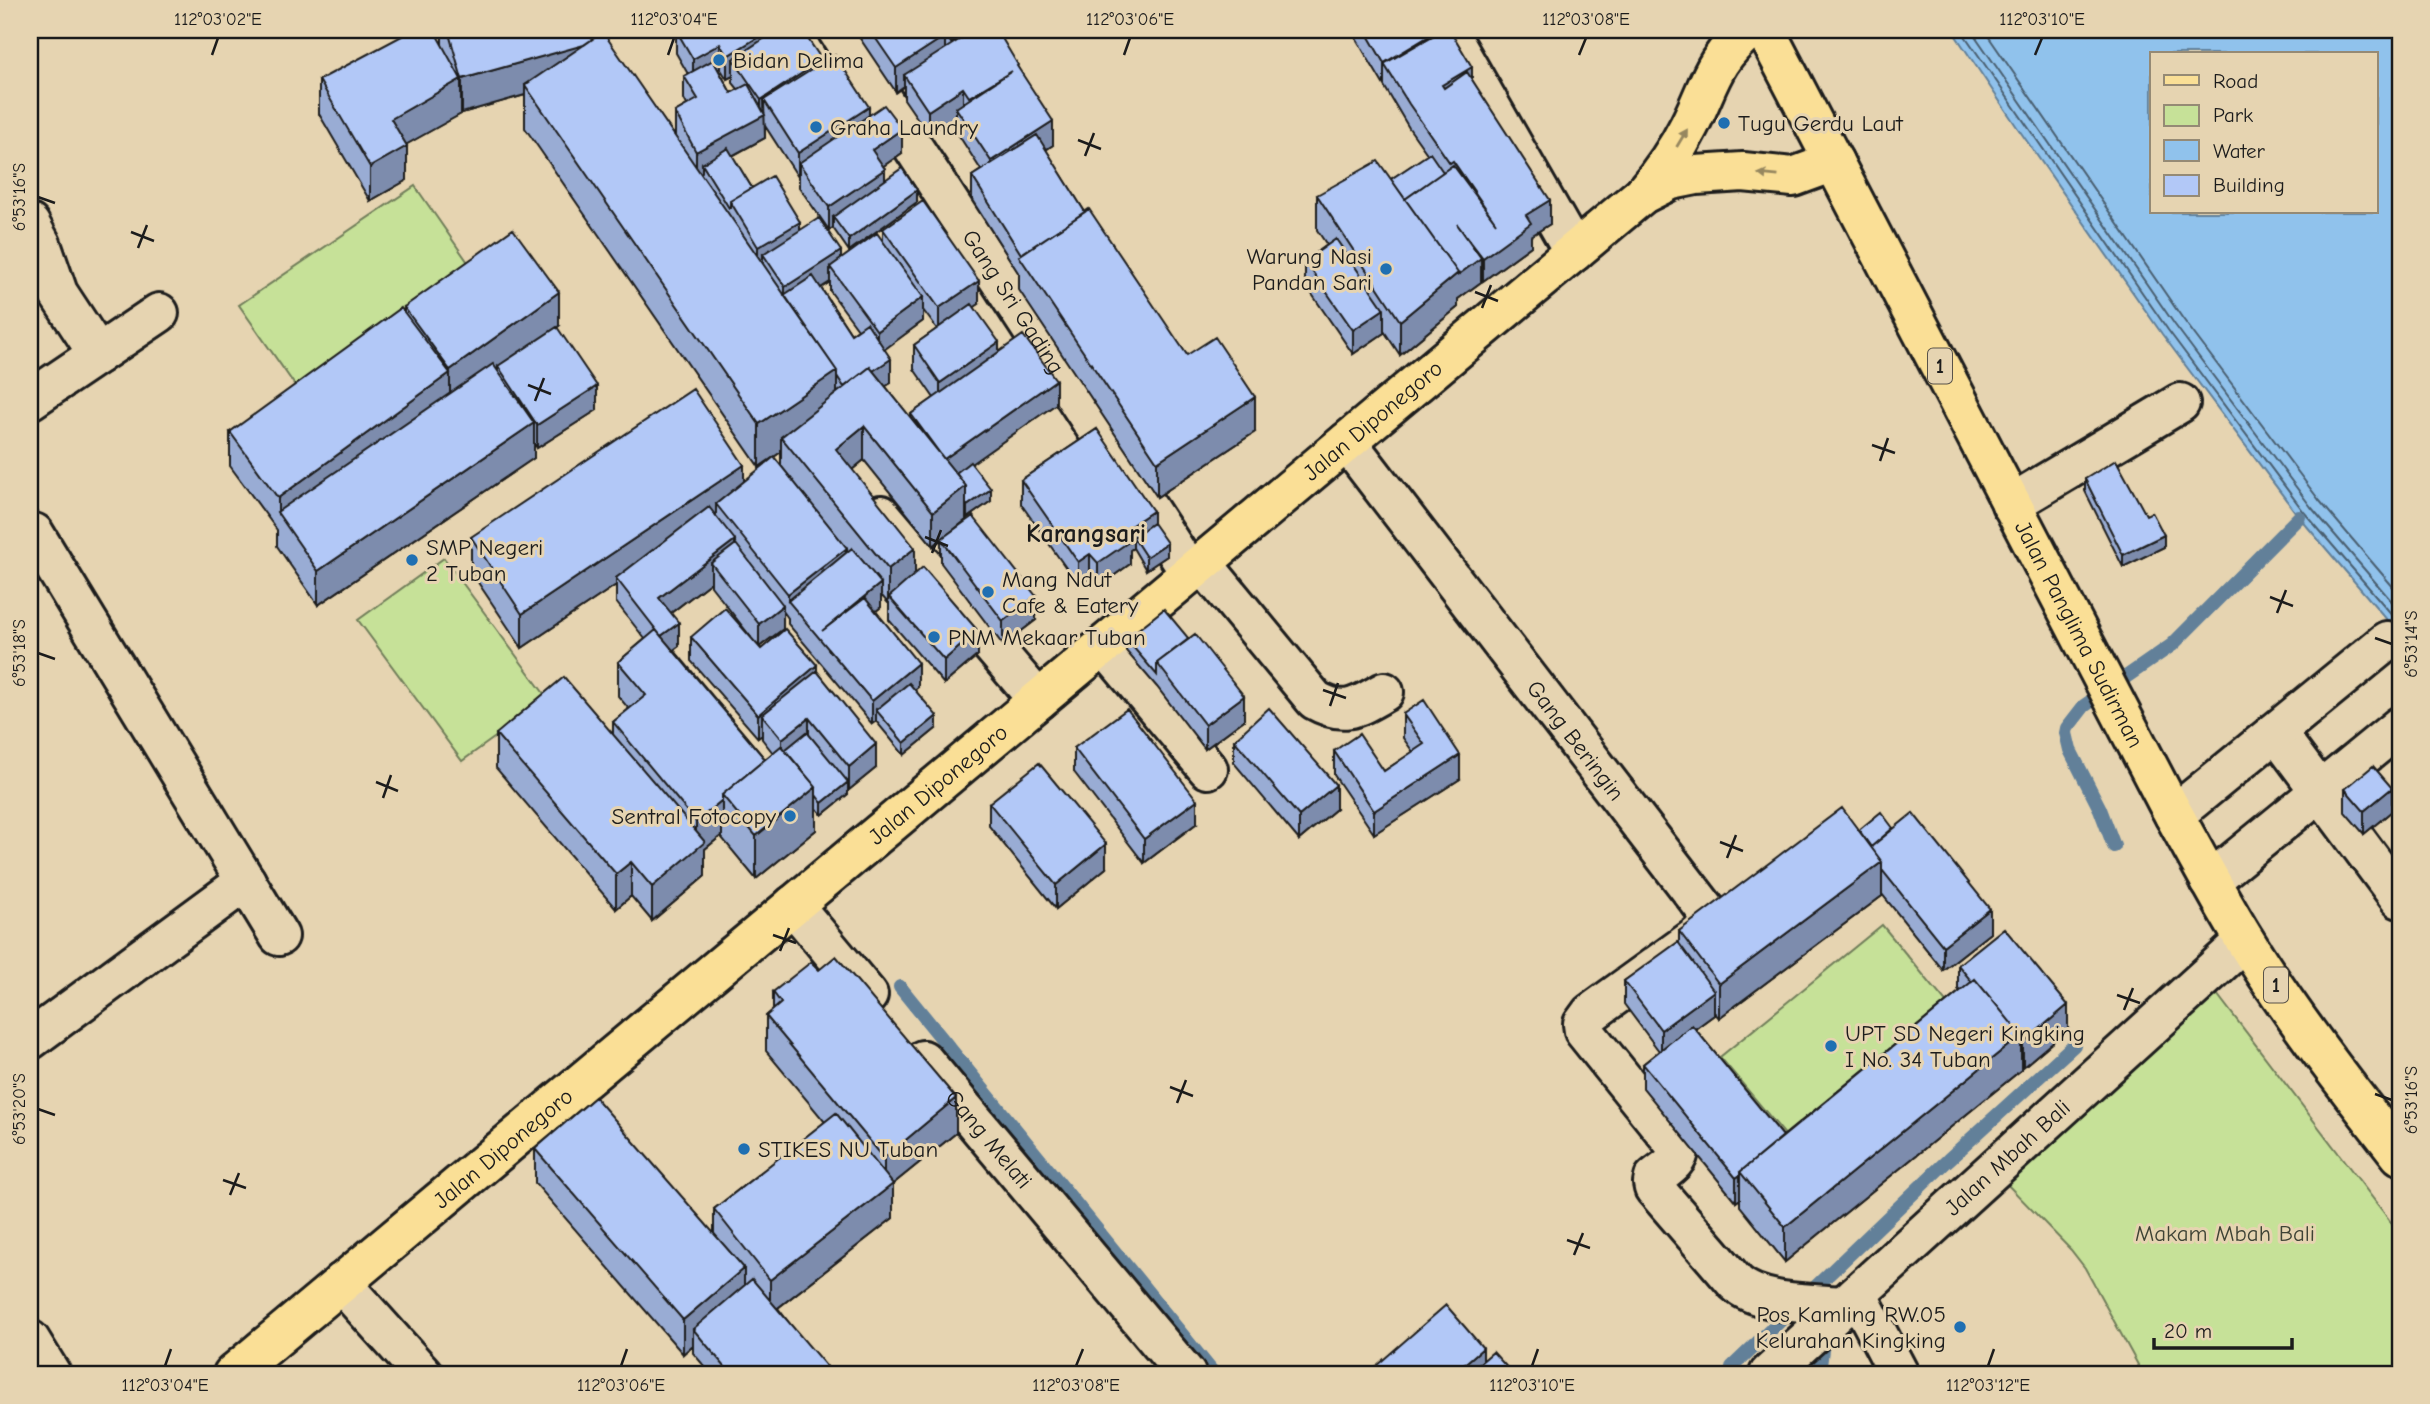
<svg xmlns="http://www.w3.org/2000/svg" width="2430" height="1404" font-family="'Comic Neue',sans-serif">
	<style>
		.green { fill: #c6e198; stroke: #717e5a; stroke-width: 2 }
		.water { fill: #90c2ec; stroke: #628099; stroke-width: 2; fill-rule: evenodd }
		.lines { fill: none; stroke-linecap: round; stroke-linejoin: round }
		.shore { stroke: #4a5e6f; stroke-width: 2 }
		.stream { stroke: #628099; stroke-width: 14 }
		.minor-casing { stroke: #1c1c1c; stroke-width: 44 }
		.major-casing { stroke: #1c1c1c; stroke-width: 44 }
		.highway-casing { stroke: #1c1c1c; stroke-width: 44 }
		.minor { stroke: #e6d4b1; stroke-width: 38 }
		.major { stroke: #fadf96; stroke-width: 38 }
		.highway { stroke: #fadf96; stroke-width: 38 }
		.wall { fill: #99acd4; stroke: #1c1c1c; stroke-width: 2; fill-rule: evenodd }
		.shaded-wall { fill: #7d8cad; stroke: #1c1c1c; stroke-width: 2 }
		.building { fill: #b2c8f7; stroke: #1c1c1c; stroke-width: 2 }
		.oneway { fill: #96875f }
		.ticks { fill: none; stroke: #1c1c1c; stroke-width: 2.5 }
		.poi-dot { fill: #1f6fb2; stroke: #e6d4b1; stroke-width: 2.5 }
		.labels { text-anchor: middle; stroke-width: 6; stroke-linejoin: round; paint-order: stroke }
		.shield { fill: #e6d4b1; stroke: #595349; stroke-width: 2 }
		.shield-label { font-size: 21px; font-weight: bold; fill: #1c1c1c }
		.poi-label { font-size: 23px; fill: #1c1c1c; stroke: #e6d4b1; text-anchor: start }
		.street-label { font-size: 23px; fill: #1c1c1c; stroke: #e6d4b1 }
		.park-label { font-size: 23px; fill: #3e4335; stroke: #e6d4b1 }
		.quarter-label { font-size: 26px; font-weight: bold; fill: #1c1c1c; stroke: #e6d4b1 }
		.neatline { fill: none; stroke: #1c1c1c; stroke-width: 2.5 }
		.ticks-label { font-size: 18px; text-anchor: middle; fill: #1c1c1c }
	</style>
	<rect width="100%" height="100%" fill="#e6d4b1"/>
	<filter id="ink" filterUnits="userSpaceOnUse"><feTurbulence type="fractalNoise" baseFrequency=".0143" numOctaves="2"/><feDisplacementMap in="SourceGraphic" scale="14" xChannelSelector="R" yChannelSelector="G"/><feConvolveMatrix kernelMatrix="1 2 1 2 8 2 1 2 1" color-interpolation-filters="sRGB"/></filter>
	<g filter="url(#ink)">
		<path class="green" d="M415,186L483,284L308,404L239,305Z
			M444,558L548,699L462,761L358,620Z
			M1882,925L1954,1012L1792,1143L1720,1057Z
			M2214,990L2400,1234V1374H2143L2085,1268L2071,1250L2001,1178Z"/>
		<path class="water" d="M1952,30H2400V635L2299,517L2162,334L2017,127ZM2152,54H2376V212H2152Z"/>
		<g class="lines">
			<path class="shore" d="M1961,30L2168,330L2304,512L2400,624
				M1971,30L2175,325L2311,507L2400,611
				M1984,30L2183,319L2319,500L2400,595"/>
			<path class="stream" d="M2114,846L2100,809L2070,750L2066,733L2067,728L2084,706L2172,645L2299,517
				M900,987L1214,1374
				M1732,1367L1948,1160L2074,1045
				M1819,1374L1824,1334"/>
			<defs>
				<g id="minor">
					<path id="s1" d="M837,30L1190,573"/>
					<path d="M1447,30L1574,252"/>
					<path d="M30,224L41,244L58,293L98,354"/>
					<path d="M30,400L159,313"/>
					<path id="s2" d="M1347,442L1706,910L1707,925L1699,935L1591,1013L1583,1024L1584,1031L1679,1149C1680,1162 1663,1170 1654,1178L1653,1183L1654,1188L1736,1283C1760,1305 1813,1303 1845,1306"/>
					<path d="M2011,504L2180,403"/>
					<path d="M881,515L1038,700"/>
					<path d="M34,533L279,936"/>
					<path d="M1202,563L1315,700C1345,717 1357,707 1384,692"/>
					<path d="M1104,645L1208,769"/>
					<path d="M2276,732L2400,899"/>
					<path d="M2174,815L2387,641"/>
					<path d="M2210,881L2400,726"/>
					<path d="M793,905L868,995"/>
					<path d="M30,1040L246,881"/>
					<path id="s3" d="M923,1060L1186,1374"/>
					<path d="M341,1283L423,1374"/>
					<path d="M1857,1294L1899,1374"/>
					<path d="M30,1340L51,1374"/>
					<path id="s4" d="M1769,1374L2245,941"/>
				</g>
				<g id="major">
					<path d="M1643,194C1661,173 1677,150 1689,126C1710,85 1711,61 1749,30"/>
					<path id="s5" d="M233,1374L1643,194L1671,180L1696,175L1743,172L1793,177L1834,162"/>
				</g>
				<g id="highway">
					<path id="s6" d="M1765,30L2168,804C2193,849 2217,895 2244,939C2290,1014 2346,1086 2400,1155"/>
				</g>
			</defs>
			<use href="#minor" class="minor-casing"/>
			<use href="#major" class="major-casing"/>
			<use href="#highway" class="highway-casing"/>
			<use href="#minor" class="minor"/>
			<use href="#major" class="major"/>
			<use href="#highway" class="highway"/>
		</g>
		<path class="wall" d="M442,30H600L601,33L675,136V112L687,105L684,99V76L688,74L676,53V30L822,63L869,115L902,153L883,166L885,180L917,202L849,251L833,228L829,230L799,187V176L798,177L765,126V138L732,156L752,188L800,230L841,259L883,241V229L979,304L974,307L999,352L1056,404L971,463L991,501L967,518L966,516V520L944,538L1036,620L1003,645L941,563V540L933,546L864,460L852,470L915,574L978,655L944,684L889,620V603H888L881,595V607L876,611L918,687L914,690L937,728L904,755L876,721L872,724L788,624V618L783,611V629L759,647L761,649L817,672L876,768L849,790H848V794L822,815L816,807V830L756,879L722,838V835L705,849V876L652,921L631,896L616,909L496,768V734L613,735V722L629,709L618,696V662L645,639L616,602V585L522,648L471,572V537L744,481L781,466V452L759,467L525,128V95L462,113L461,110V114L406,144L407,180L370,201L319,114V80L442,46ZM720,68L727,79L733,76V83L738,89L731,93L718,69ZM830,282V291L858,329L851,334L821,288ZM923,310L937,329L914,345V369L934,398L911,414V419L885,386L891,383L884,349L923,321ZM711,582V586L750,636L691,637V661L758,738L762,735V739L773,753L765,759L674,650L679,646L671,613Z
			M852,30H997L1018,68L1053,145L1046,150L1085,212L1187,355L1255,432L1157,497L1019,290V274L972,200V176L981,170L956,131V117L928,134L904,99V86L896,92L859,37V33L855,35Z
			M1351,30H1450L1472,80L1550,224L1531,236V246L1483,281L1481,279V282L1458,299V307L1400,355L1384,331V333L1353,354L1305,284V261L1327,245L1317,230V195L1391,179L1428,155L1409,128Z
			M404,307L559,326L553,330L597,410L537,448L534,443V458L318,605L277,546V530L230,466V432L404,312Z
			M1097,429L1153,524L1167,556L1146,570L1133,548L1130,550V564L1098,587L1090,578L1078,585L1021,504V480Z
			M2085,479L2146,515L2164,547L2123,567L2085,491Z
			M1126,639H1189L1244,720L1205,749L1157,687L1126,651Z
			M1403,714L1460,779L1374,834L1334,775V751L1384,771L1413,752L1403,738Z
			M1234,740L1336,809L1299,840L1234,763Z
			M1074,748L1197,823L1144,863L1074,772Z
			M2345,789L2392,811L2364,834L2345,812Z
			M989,803L1106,868L1056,909L989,826Z
			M1893,828L1990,933L1943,970L1882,894V896L1719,1018L1714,1012V1015L1695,1029L1783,1136L1960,991L1958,989V965L2068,1029L2023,1067L2021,1065V1070L1785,1262L1740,1206V1199L1736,1202L1643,1088V1064L1659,1051L1624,1004V981L1679,943V931L1859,830Z
			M773,992L956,1133L893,1184V1218L778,1308L827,1374H711L693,1353V1345L683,1354L535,1183V1149L714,1234V1209L825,1122L766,1051V1016L773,1010Z
			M1483,1360L1513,1374H1376V1366Z"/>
		<path class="shaded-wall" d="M770,30H780L733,59V76L727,79V56Z
			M855,30H859V33L855,35Z
			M1439,30H1449L1384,64V86V63Z
			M945,36V60L904,75V86L896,92V68Z
			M602,39L525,85V95L462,113V79Z
			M720,44V68L693,83V59Z
			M822,60V84L764,100L765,138L706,170L702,164V172L696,175V152L761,116V100Z
			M1472,67V91L1442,108V85Z
			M461,79V114L391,153V119Z
			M963,88V112L956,108V117L928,134V111Z
			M869,107V131L799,163V176L798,177V153Z
			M1053,121V145L991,185V161Z
			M902,129V153L872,174V150Z
			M407,146V180L370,201V167Z
			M885,169V193L833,217V228L829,230V207Z
			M917,190V202L849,251V239Z
			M1550,200V224L1531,236V246L1483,281V258L1526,215Z
			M800,222V245L763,254V268L758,270V247Z
			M841,251V275L830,267V282L791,307L785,296V287Z
			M1481,258V282L1458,299V307L1400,355V321L1458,273Z
			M979,281V304L939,332V308Z
			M559,292V326L500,368L498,366V370L450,404V370Z
			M923,297V321L877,355V331Z
			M1384,309V333L1353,354V330Z
			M999,342V366L940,407V383Z
			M891,359V383L845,412V388Z
			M837,371V415L781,437V452L759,467V424Z
			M450,373V407L278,514V498Z
			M1056,380V404L944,483V459Z
			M597,386V410L537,448V425Z
			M1255,397V432L1157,497V462Z
			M534,423V458L318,605V571Z
			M864,426V460L836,483V449Z
			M744,465V499L716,504V518L616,578V585L522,648V614Z
			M966,486V520L933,546V512Z
			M991,489V501L967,518V506Z
			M1153,511V535L1133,537V548L1130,550V564L1098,587V563L1123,531Z
			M2164,535V547L2123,567V555Z
			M735,540V564L711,563V582L659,622V598Z
			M1167,543V556L1146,570V557Z
			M847,548V571L788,601V594Z
			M915,548V582L889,597L888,603V569Z
			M1090,554V578L1078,585V562Z
			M881,583V607L829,650L822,631Z
			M1036,596V620L1003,645V621Z
			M783,605V629L759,647V624Z
			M679,623V646L661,659V636Z
			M978,631V655L944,684V660Z
			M918,663V687L882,716L876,710V721L872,724V701Z
			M817,665V689L762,715V735L758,738V715Z
			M1244,696V720L1205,749V725Z
			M937,716V728L904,755V743Z
			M809,718V742L782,763V739Z
			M876,744V768L849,790V767Z
			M1460,755V779L1374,834V811Z
			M848,782V794L822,815V803Z
			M1336,785V809L1299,840V816Z
			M816,787V830L756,879V836Z
			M2392,788V811L2364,834V811Z
			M722,800V835L705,849V876L652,921V887L696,849V822Z
			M1197,800V823L1144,863V839Z
			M1106,844V868L1056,909V885Z
			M631,862V896L616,909V874Z
			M1882,862V896L1719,1018V984Z
			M1990,909V933L1943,970V946Z
			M1714,991V1015L1661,1054V1030Z
			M2068,1005V1029L2023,1067V1043Z
			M2021,1035V1070L1785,1262V1227Z
			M956,1098V1133L893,1184V1218L770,1314V1280L884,1191V1158Z
			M1740,1175V1199L1736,1202V1178Z
			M744,1268V1302L693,1329V1345L683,1354V1320Z
			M1483,1348V1372L1480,1374H1453Z
			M827,1367V1374H818Z"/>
		<path class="building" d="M413,30H434L461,79L391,119L407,146L370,167L319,80Z
			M448,30H600L601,33L584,45L462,79Z
			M676,30H770L727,56L720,44L693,59Z
			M777,30H802L822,60L761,100L733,59Z
			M870,30H941L945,36L896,68Z
			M943,30H997L1018,65L1017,66L1053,121L991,161L956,108L1012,71L969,97L963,88L928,111L904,75L962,38L951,43Z
			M1365,30H1439L1384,63Z
			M1443,30H1450L1472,67L1442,85L1444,88L1467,72L1550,200L1526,215L1531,223L1483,258L1457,224L1481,258L1458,275V273L1405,199L1453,165L1496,223L1453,161L1450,163L1409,104L1384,64Z
			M603,32L837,371L759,424L525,85Z
			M835,55L869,107L798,153L764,100Z
			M713,60L731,93L748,84L765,115L696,152L675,112L698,99L684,76Z
			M884,105L902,129L872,150L885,169L829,207L799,163Z
			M1037,135L1085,212L1021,254L972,176Z
			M728,148L752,188L730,201V208H729L702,164Z
			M1430,153L1443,172L1405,199L1391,179Z
			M1378,161L1458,273L1400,321L1317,195Z
			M902,168L917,190L849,239L833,217Z
			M772,176L800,222L758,247L730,201Z
			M923,201L979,281L939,308L883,229Z
			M1089,209L1187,355L1215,337L1255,397L1157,462L1019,256Z
			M819,218L841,251L785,287L763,254Z
			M513,229L559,292L450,370L404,307Z
			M877,233L923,297L877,331L830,267Z
			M1336,239L1384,309L1353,330L1305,261Z
			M813,276L851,334L867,323L891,359L873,371L870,367L844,387L837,376V371L784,295Z
			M972,304L999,342L940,383L914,345Z
			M401,308L450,373L278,498L230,432Z
			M557,327L597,386L537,425L498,366Z
			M1023,335L1056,380L944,459L911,414Z
			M493,364L534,423L318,571L277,512Z
			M870,367L966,486L933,512L864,426L836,449L915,548L888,569L781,437Z
			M693,389L744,465L522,614L471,537Z
			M1097,429L1153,511L1123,531L1130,541L1098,563L1090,554L1078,562L1021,480Z
			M774,457L847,548L788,594L716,504Z
			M2116,460L2146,515L2152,512L2164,535L2123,555L2085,479Z
			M970,462L991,489L967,506L966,504V486L956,473Z
			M709,507L735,540L659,598L679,623L661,636L616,578Z
			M973,516L1036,596L1003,621L941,539Z
			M1153,523L1167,543L1146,557L1133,537Z
			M736,544L783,605L759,624L711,563Z
			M852,548L881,583L822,631L865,598L918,663L872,701L788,601Z
			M923,567L978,631L944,660L889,597Z
			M725,608L761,649L785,629L817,665L758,715L691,637Z
			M1164,609L1189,639L1157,663V675L1126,639Z
			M656,630L765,759L722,795V800L696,822L613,722L646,695L618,662Z
			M1195,634L1244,696L1205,725L1157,663Z
			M817,671L876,744L849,767L809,718L782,739L762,715Z
			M564,677L705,842L652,887L631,862L616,874L496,734Z
			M909,683L937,716L904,743L876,710Z
			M1424,700L1460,755L1374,811L1334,751L1359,734L1384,771L1424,744L1403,714Z
			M1269,708L1336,785L1299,816L1234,740Z
			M1127,709L1197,800L1144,839L1074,748Z
			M807,732L848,782L822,803L816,795V787L785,750Z
			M781,746L816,787L756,836L722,795Z
			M1039,763L1106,844L1056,885L989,803Z
			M2373,766L2392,788L2364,811L2345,789Z
			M1842,808L1882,862L1719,984L1679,931Z
			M1881,812L1893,828L1871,847L1859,830Z
			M1913,813L1990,909L1943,946L1882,870V862L1871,847Z
			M2004,928L2068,1005L2023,1043L2021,1041V1035L1975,979L1972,982L1958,965Z
			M1678,942L1714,991L1661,1030L1624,981Z
			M836,956L956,1098L884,1158L766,1016L781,1003L773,992L811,962L819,970Z
			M1975,979L2021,1035L1785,1227L1740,1172Z
			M1692,1025L1783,1136L1740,1172V1175L1736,1178L1643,1064Z
			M595,1097L744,1268L683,1320L535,1149Z
			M836,1113L893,1184L770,1280L714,1209Z
			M752,1279L827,1367L818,1374H731L693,1329Z
			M1446,1305L1483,1348L1453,1374H1384L1376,1366Z
			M1493,1352L1513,1374H1467Z"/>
		<defs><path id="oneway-solid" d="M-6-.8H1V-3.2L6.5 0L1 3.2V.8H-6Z" transform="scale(1.75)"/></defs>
		<g class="oneway">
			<use href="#oneway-solid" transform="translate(1682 138) rotate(-59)"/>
			<use href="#oneway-solid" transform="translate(1768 175) rotate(-174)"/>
		</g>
	</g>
	<path class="ticks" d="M212,55L218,38M668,55L674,38M1124,55L1130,38M1579,55L1586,38M2035,55L2042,38M1078,140L1101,149M1085,156L1094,133M38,197L55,203M131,232L154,241M138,248L147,225M1475,292L1498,301M1482,308L1491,285M528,385L551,394M535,401L544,378M1872,445L1895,453M1880,461L1888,438M925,537L948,546M932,553L941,530M2270,597L2293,606M2277,613L2286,590M2375,638L2392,644M38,653L55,659M1323,690L1346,698M1330,706L1338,683M376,782L398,791M383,798L391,775M1720,842L1743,851M1727,858L1736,835M773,935L796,943M780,951L789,928M2117,995L2140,1003M2124,1010L2133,988M1170,1087L1193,1096M2375,1094L2392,1100M1177,1103L1186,1080M38,1109L55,1115M223,1180L246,1188M230,1195L239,1173M1567,1240L1590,1248M1574,1255L1583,1233M165,1366L171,1349M621,1366L627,1349M1076,1366L1083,1349M1532,1366L1538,1349M1988,1366L1994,1349"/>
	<g class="poi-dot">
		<circle cx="719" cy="60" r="7"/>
		<circle cx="1724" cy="123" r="7"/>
		<circle cx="816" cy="127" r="7"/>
		<circle cx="1386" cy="269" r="7"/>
		<circle cx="412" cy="560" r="7"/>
		<circle cx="988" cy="592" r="7"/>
		<circle cx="934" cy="637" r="7"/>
		<circle cx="790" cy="816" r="7"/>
		<circle cx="1831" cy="1046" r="7"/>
		<circle cx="744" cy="1149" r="7"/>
		<circle cx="1960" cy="1327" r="7"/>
	</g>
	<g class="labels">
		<g class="shield">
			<rect x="1928" y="348.5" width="24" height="35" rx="5"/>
			<rect x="2264" y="967.5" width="24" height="35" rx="5"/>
		</g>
		<g class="shield-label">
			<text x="1940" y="373">1</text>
			<text x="2276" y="992">1</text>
		</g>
		<g class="poi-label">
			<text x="733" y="68">Bidan Delima</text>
			<text x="1738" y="131">Tugu Gerdu Laut</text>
			<text x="830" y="135">Graha Laundry</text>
			<text x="1372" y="264" text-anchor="end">Warung Nasi<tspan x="1372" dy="26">Pandan Sari</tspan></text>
			<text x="426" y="555">SMP Negeri<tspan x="426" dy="26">2 Tuban</tspan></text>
			<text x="1002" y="587">Mang Ndut<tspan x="1002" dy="26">Cafe &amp; Eatery</tspan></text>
			<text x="948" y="645">PNM Mekaar Tuban</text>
			<text x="776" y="824" text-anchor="end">Sentral Fotocopy</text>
			<text x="1845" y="1041">UPT SD Negeri Kingking<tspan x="1845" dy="26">I No. 34 Tuban</tspan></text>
			<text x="758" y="1157">STIKES NU Tuban</text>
			<text x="1946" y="1322" text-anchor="end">Pos Kamling RW.05<tspan x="1946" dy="26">Kelurahan Kingking</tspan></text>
		</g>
		<g class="street-label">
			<text dy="8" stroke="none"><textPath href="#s1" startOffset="324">Gang Sri Gading</textPath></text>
			<text dy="8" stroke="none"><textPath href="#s5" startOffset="1486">Jalan Diponegoro</textPath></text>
			<text dy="8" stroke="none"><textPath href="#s6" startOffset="681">Jalan Panglima Sudirman</textPath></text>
			<text dy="8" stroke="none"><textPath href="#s2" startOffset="376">Gang Beringin</textPath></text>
			<text dy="8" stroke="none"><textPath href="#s5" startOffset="919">Jalan Diponegoro</textPath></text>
			<text dy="8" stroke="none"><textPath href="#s3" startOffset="103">Gang Melati</textPath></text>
			<text dy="8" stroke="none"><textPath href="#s5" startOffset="352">Jalan Diponegoro</textPath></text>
			<text dy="8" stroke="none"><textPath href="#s4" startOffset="322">Jalan Mbah Bali</textPath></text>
		</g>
		<g class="park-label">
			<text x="2225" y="1241">Makam Mbah Bali</text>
		</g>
		<g class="quarter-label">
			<text x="1086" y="542">Karangsari</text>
		</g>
	</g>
	<rect width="2430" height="1404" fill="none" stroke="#e6d4b1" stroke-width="77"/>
	<rect x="2150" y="52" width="228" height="161" fill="#e6d4b1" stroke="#958a75" stroke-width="2"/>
	<rect x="2164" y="75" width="35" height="10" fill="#fadf96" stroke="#958a75" stroke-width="2"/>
	<text x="2213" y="88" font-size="21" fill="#1c1c1c">Road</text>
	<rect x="2164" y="105" width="35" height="21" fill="#c6e198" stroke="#958a75" stroke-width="2"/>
	<text x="2213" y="122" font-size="21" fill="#1c1c1c">Park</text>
	<rect x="2164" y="140" width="35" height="21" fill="#90c2ec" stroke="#958a75" stroke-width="2"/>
	<text x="2213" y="158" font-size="21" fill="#1c1c1c">Water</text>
	<rect x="2164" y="175" width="35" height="21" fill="#b2c8f7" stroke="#958a75" stroke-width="2"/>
	<text x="2213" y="192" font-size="21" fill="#1c1c1c">Building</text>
	<path d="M2154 1338v10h138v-10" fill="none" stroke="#1c1c1c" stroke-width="3.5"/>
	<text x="2164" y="1338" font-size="21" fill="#1c1c1c" stroke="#e6d4b1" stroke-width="5" paint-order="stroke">20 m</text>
	<rect x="38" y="38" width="2354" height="1328" class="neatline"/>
	<g class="ticks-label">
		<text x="218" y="25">112°03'02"E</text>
		<text x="674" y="25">112°03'04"E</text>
		<text x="1130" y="25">112°03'06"E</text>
		<text x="1586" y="25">112°03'08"E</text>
		<text x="2042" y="25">112°03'10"E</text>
		<text transform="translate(19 197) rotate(-90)" y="6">6°53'16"S</text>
		<text transform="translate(2411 644) rotate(-90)" y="6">6°53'14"S</text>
		<text transform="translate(19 653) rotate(-90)" y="6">6°53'18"S</text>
		<text transform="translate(2411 1100) rotate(-90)" y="6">6°53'16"S</text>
		<text transform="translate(19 1109) rotate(-90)" y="6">6°53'20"S</text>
		<text x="165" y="1391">112°03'04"E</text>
		<text x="621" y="1391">112°03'06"E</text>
		<text x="1076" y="1391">112°03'08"E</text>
		<text x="1532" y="1391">112°03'10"E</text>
		<text x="1988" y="1391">112°03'12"E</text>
	</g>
</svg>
